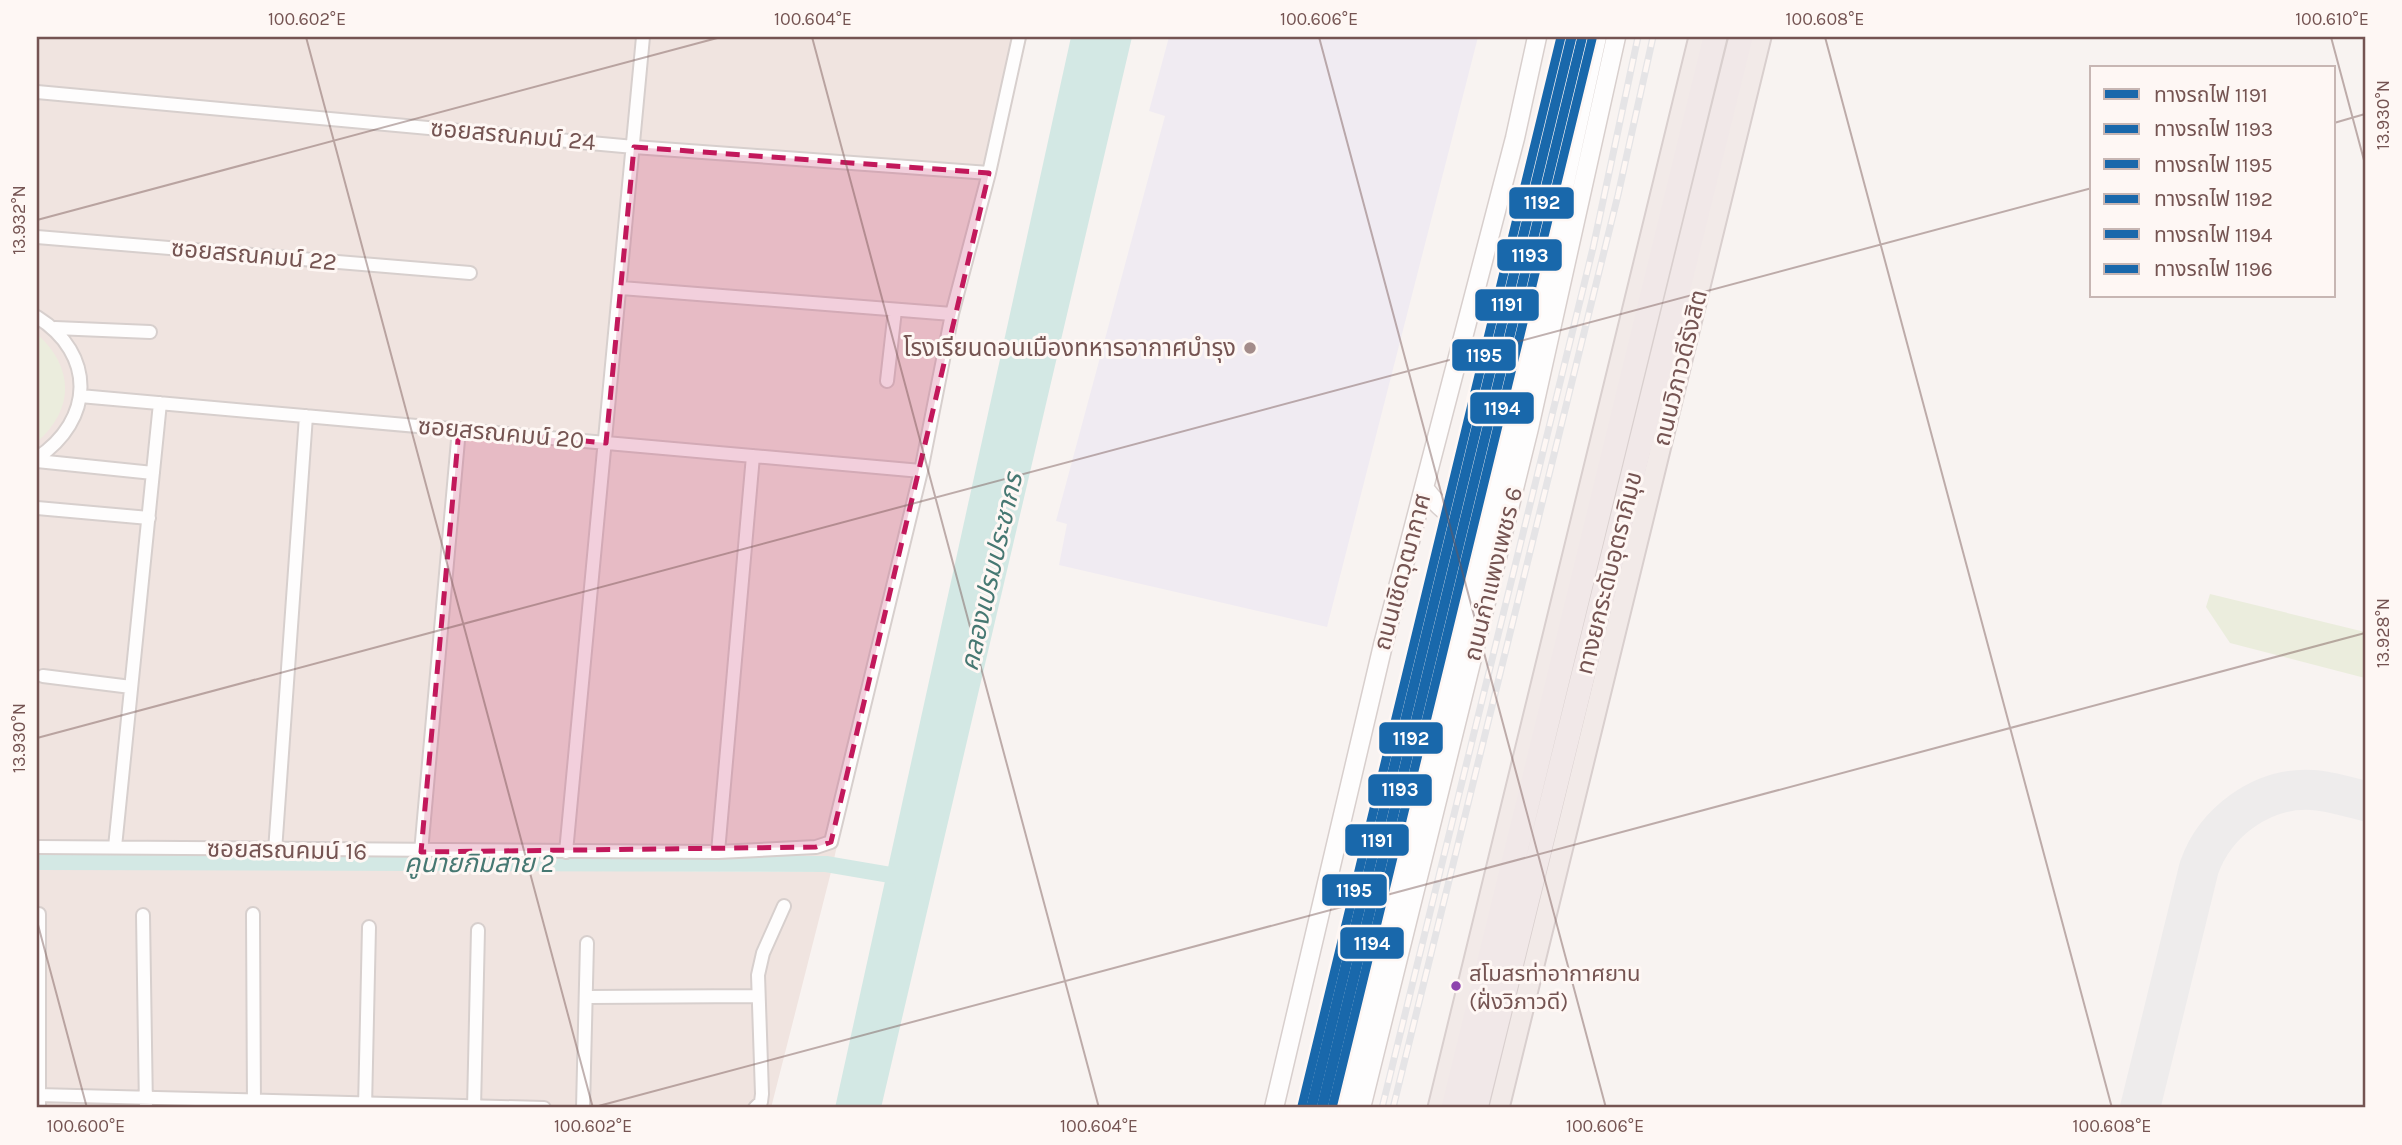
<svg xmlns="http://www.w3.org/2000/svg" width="2402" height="1145" font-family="Karla,'Noto Sans Thai',sans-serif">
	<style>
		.residential { fill: #f0e4e0 }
		.education { fill: #f0ebf2 }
		.green { fill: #ebeddd }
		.water { fill: #d3e8e4 }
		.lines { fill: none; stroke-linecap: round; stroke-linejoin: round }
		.canal { stroke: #d3e8e4; stroke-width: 16 }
		.taxiway { stroke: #eeecec; stroke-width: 40 }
		.minor-casing { stroke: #d7cfcd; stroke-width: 16 }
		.secondary-casing { stroke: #d8cfcd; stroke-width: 21 }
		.trunk-casing { stroke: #d9cfce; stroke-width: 23 }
		.motorway-casing { stroke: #d9cfce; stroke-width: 26 }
		.minor { stroke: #fefdfd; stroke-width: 12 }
		.secondary { stroke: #fefdfd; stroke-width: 18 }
		.trunk { stroke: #f2eae8; stroke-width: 19 }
		.motorway { stroke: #f1e8e8; stroke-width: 23 }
		.rail-casing { stroke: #e5e4e6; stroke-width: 7 }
		.rail { stroke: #fef7f4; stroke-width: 4.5; stroke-dasharray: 13; stroke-linecap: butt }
		.rail-1-casing { stroke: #fef7f4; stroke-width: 14 }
		.rail-2-casing { stroke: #fef7f4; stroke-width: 14 }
		.rail-3-casing { stroke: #fef7f4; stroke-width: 14 }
		.rail-4-casing { stroke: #fef7f4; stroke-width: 14 }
		.rail-5-casing { stroke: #fef7f4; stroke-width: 14 }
		.rail-6-casing { stroke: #fef7f4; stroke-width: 14 }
		.rail-1 { stroke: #1968ab; stroke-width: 9 }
		.rail-2 { stroke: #1968ab; stroke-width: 9 }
		.rail-3 { stroke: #1968ab; stroke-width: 9 }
		.rail-4 { stroke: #1968ab; stroke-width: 9 }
		.rail-5 { stroke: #1968ab; stroke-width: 9 }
		.rail-6 { stroke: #1968ab; stroke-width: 9 }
		.marked { fill: #c2185b; fill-opacity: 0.2; stroke: #c2185b; stroke-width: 5; stroke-dasharray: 14 9; stroke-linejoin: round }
		.ticks { fill: none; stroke: #755452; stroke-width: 2; stroke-opacity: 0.45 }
		.poi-dot { fill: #a38c8a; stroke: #fef7f4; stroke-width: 2.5 }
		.bus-dot { fill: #8e44ad; stroke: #fef7f4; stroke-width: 2.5 }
		.labels { text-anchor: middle; stroke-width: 6; stroke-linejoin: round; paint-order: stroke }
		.bus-label { font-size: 22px; fill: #755452; stroke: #fef7f4; text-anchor: start }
		.street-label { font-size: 24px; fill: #755452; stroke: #fef7f4 }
		.poi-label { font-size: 24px; fill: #755452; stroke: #fef7f4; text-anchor: end }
		.water-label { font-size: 26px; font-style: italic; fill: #467872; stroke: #fef7f4 }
		.line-badge { stroke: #fef7f4; stroke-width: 2.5 }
		.badge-label { font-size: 19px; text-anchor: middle; font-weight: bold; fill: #fff }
		.neatline { fill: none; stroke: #755452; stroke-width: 2.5 }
		.ticks-label { font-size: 18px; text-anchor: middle; fill: #755452 }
	</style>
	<rect width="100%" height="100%" fill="#f8f3f1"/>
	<path class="residential" d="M37,37H1027L960,305L834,859L37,857Z
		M37,868L831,872L771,1108H37Z"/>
	<path class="education" d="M1169,37H1478L1327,627L1059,565L1067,524L1056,521L1165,116L1149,111Z"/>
	<path class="green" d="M37,334C74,367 75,409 37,442Z
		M2210,594L2365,632V678L2230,643L2206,607Z"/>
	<path class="water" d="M1071,37H1132L881,1108H835Z"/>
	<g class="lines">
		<path class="canal" d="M37,862L826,864L908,878"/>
		<path class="taxiway" d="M2140,1108L2199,868C2215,822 2262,787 2312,790C2330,791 2348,797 2365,801"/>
		<defs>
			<path id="minor" d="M37,92L634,147L989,173
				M37,237L470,273
				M621,288L952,314
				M37,317C96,354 94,420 37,458
				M55,328L150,332
				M887,381L895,310
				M80,396L921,471
				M37,461L153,473
				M37,508L149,518
				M43,676L131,687
				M37,847L718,852L816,847L831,842L921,471L952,314L989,173L1019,37
				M115,847L160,403
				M275,851L306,416
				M421,852L459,429
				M566,852L643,37
				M718,852L753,456
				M253,914L254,1108
				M143,915L146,1108
				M588,997L757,996
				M37,1095L544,1108
				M39,1108V914
				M365,1108L369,927
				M474,1108L478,930
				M583,1108L587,943
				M755,1108L761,1102L762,1094L758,975L763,953L784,906"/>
			<path id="secondary" d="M1424,488C1443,513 1458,525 1491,520
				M1274,1108L1383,645L1515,138L1537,37
				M1346,1108L1491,520L1597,37
				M1361,1108L1529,428L1616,37"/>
			<path id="trunk" d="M1438,1108L1699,37
				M1499,1108L1761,37"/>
			<path id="motorway" d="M1453,1108L1715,37
				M1476,1108L1741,37"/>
		</defs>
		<use href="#minor" class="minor-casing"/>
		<use href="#secondary" class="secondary-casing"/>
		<use href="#trunk" class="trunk-casing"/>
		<use href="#motorway" class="motorway-casing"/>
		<use href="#minor" class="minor"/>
		<use href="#secondary" class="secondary"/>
		<use href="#trunk" class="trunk"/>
		<use href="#motorway" class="motorway"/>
		<defs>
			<path id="rail" d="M1382,1108L1593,248L1638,37
				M1393,1108L1618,195L1653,37"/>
		</defs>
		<use href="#rail" class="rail-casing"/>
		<use href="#rail" class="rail"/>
		<defs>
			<path id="rail-1" d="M1312,1108L1572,37"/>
			<path id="rail-2" d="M1323,1108L1582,39"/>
			<path id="rail-3" d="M1302,1106L1561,37"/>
			<path id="rail-4" d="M1321,1108L1582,37"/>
			<path id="rail-5" d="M1332,1108L1592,39"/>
			<path id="rail-6" d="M1311,1106L1571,37"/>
		</defs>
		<use href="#rail-1" class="rail-1-casing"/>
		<use href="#rail-2" class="rail-2-casing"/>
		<use href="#rail-3" class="rail-3-casing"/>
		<use href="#rail-4" class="rail-4-casing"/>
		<use href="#rail-5" class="rail-5-casing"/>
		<use href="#rail-6" class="rail-6-casing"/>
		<use href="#rail-1" class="rail-1"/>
		<use href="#rail-2" class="rail-2"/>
		<use href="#rail-3" class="rail-3"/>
		<use href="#rail-4" class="rail-4"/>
		<use href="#rail-5" class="rail-5"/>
		<use href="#rail-6" class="rail-6"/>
	</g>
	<path class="marked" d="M634,147L989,173L831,842L816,847L421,852L459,429L606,443Z"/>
	<path class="ticks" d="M306,37L593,1108M812,37L1099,1108M1319,37L1606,1108M1825,37L2112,1108M2331,37L2365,164M2334,123L2365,114M37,220L721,37M37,738L2092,188M37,921L87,1108M591,1108L2365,633"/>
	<circle class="poi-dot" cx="1250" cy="348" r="7"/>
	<circle class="bus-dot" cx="1456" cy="986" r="6"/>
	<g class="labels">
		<g class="bus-label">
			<text x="1469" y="981">สโมสรท่าอากาศยาน<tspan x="1469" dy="28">(ฝั่งวิภาวดี)</tspan></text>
		</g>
		<g class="street-label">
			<text transform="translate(513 135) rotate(5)" y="8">ซอยสรณคมน์ 24</text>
			<text transform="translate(254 255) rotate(5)" y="8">ซอยสรณคมน์ 22</text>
			<text transform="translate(1680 368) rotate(-76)" y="8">ถนนวิภาวดีรังสิต</text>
			<text transform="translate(501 433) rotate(5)" y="8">ซอยสรณคมน์ 20</text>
			<text transform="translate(1402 572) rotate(-75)" y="8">ถนนเชิดวุฒากาศ</text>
			<text transform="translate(1609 573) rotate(-76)" y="8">ทางยกระดับอุตราภิมุข</text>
			<text transform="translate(1493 574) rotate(-76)" y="8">ถนนกำแพงเพชร 6</text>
			<text transform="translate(287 850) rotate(1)" y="8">ซอยสรณคมน์ 16</text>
		</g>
		<g class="poi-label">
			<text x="1236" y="356">โรงเรียนดอนเมืองทหารอากาศบำรุง</text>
		</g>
		<g class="water-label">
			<text transform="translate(991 572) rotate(-77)" y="9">คลองเปรมประชากร</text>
			<text x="479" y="872">คูนายกิมสาย 2</text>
		</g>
	</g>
	<g class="line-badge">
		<rect x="1508" y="186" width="67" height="34" rx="7" fill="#1968ab"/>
		<rect x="1496" y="238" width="67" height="34" rx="7" fill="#1968ab"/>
		<rect x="1474" y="288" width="66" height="34" rx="7" fill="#1968ab"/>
		<rect x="1451" y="338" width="66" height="34" rx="7" fill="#1968ab"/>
		<rect x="1469" y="391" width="66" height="34" rx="7" fill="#1968ab"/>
		<rect x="1378" y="721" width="66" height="34" rx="7" fill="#1968ab"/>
		<rect x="1367" y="773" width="66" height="34" rx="7" fill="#1968ab"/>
		<rect x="1344" y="823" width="66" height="34" rx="7" fill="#1968ab"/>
		<rect x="1321" y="873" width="67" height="34" rx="7" fill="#1968ab"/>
		<rect x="1339" y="926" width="66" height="34" rx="7" fill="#1968ab"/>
	</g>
	<g class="badge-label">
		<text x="1542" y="209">1192</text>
		<text x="1530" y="262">1193</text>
		<text x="1507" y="311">1191</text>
		<text x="1484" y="362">1195</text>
		<text x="1502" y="415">1194</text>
		<text x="1411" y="745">1192</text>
		<text x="1400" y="796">1193</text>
		<text x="1377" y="847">1191</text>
		<text x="1354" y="897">1195</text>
		<text x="1372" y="950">1194</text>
	</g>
	<rect width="2402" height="1145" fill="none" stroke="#fef7f4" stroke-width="77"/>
	<rect x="2090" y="66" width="245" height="231" fill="#fef7f4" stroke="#c7b6b3" stroke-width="2"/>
	<rect x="2104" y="89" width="35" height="10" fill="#1968ab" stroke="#c7b6b3" stroke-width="2"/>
	<text x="2154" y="102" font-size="21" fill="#755452">ทางรถไฟ 1191</text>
	<rect x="2104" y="124" width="35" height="10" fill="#1968ab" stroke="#c7b6b3" stroke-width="2"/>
	<text x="2154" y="136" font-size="21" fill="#755452">ทางรถไฟ 1193</text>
	<rect x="2104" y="159" width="35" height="10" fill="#1968ab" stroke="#c7b6b3" stroke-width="2"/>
	<text x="2154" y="172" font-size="21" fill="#755452">ทางรถไฟ 1195</text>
	<rect x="2104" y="194" width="35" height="10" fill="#1968ab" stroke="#c7b6b3" stroke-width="2"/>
	<text x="2154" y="206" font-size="21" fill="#755452">ทางรถไฟ 1192</text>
	<rect x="2104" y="229" width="35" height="10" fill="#1968ab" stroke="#c7b6b3" stroke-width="2"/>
	<text x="2154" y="242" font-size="21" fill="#755452">ทางรถไฟ 1194</text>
	<rect x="2104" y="264" width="35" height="10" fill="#1968ab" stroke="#c7b6b3" stroke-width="2"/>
	<text x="2154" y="276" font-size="21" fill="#755452">ทางรถไฟ 1196</text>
	<rect x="38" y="38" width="2326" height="1068" class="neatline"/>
	<g class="ticks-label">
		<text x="307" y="25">100.602°E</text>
		<text x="813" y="25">100.604°E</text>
		<text x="1319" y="25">100.606°E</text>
		<text x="1825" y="25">100.608°E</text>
		<text x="2332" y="25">100.610°E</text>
		<text transform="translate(2383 115) rotate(-90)" y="6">13.930°N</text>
		<text transform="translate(19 220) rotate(-90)" y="6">13.932°N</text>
		<text transform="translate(2383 633) rotate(-90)" y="6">13.928°N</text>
		<text transform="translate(19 738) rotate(-90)" y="6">13.930°N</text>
		<text x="86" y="1132">100.600°E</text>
		<text x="593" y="1132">100.602°E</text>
		<text x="1099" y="1132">100.604°E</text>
		<text x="1605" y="1132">100.606°E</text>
		<text x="2112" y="1132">100.608°E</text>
	</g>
</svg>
